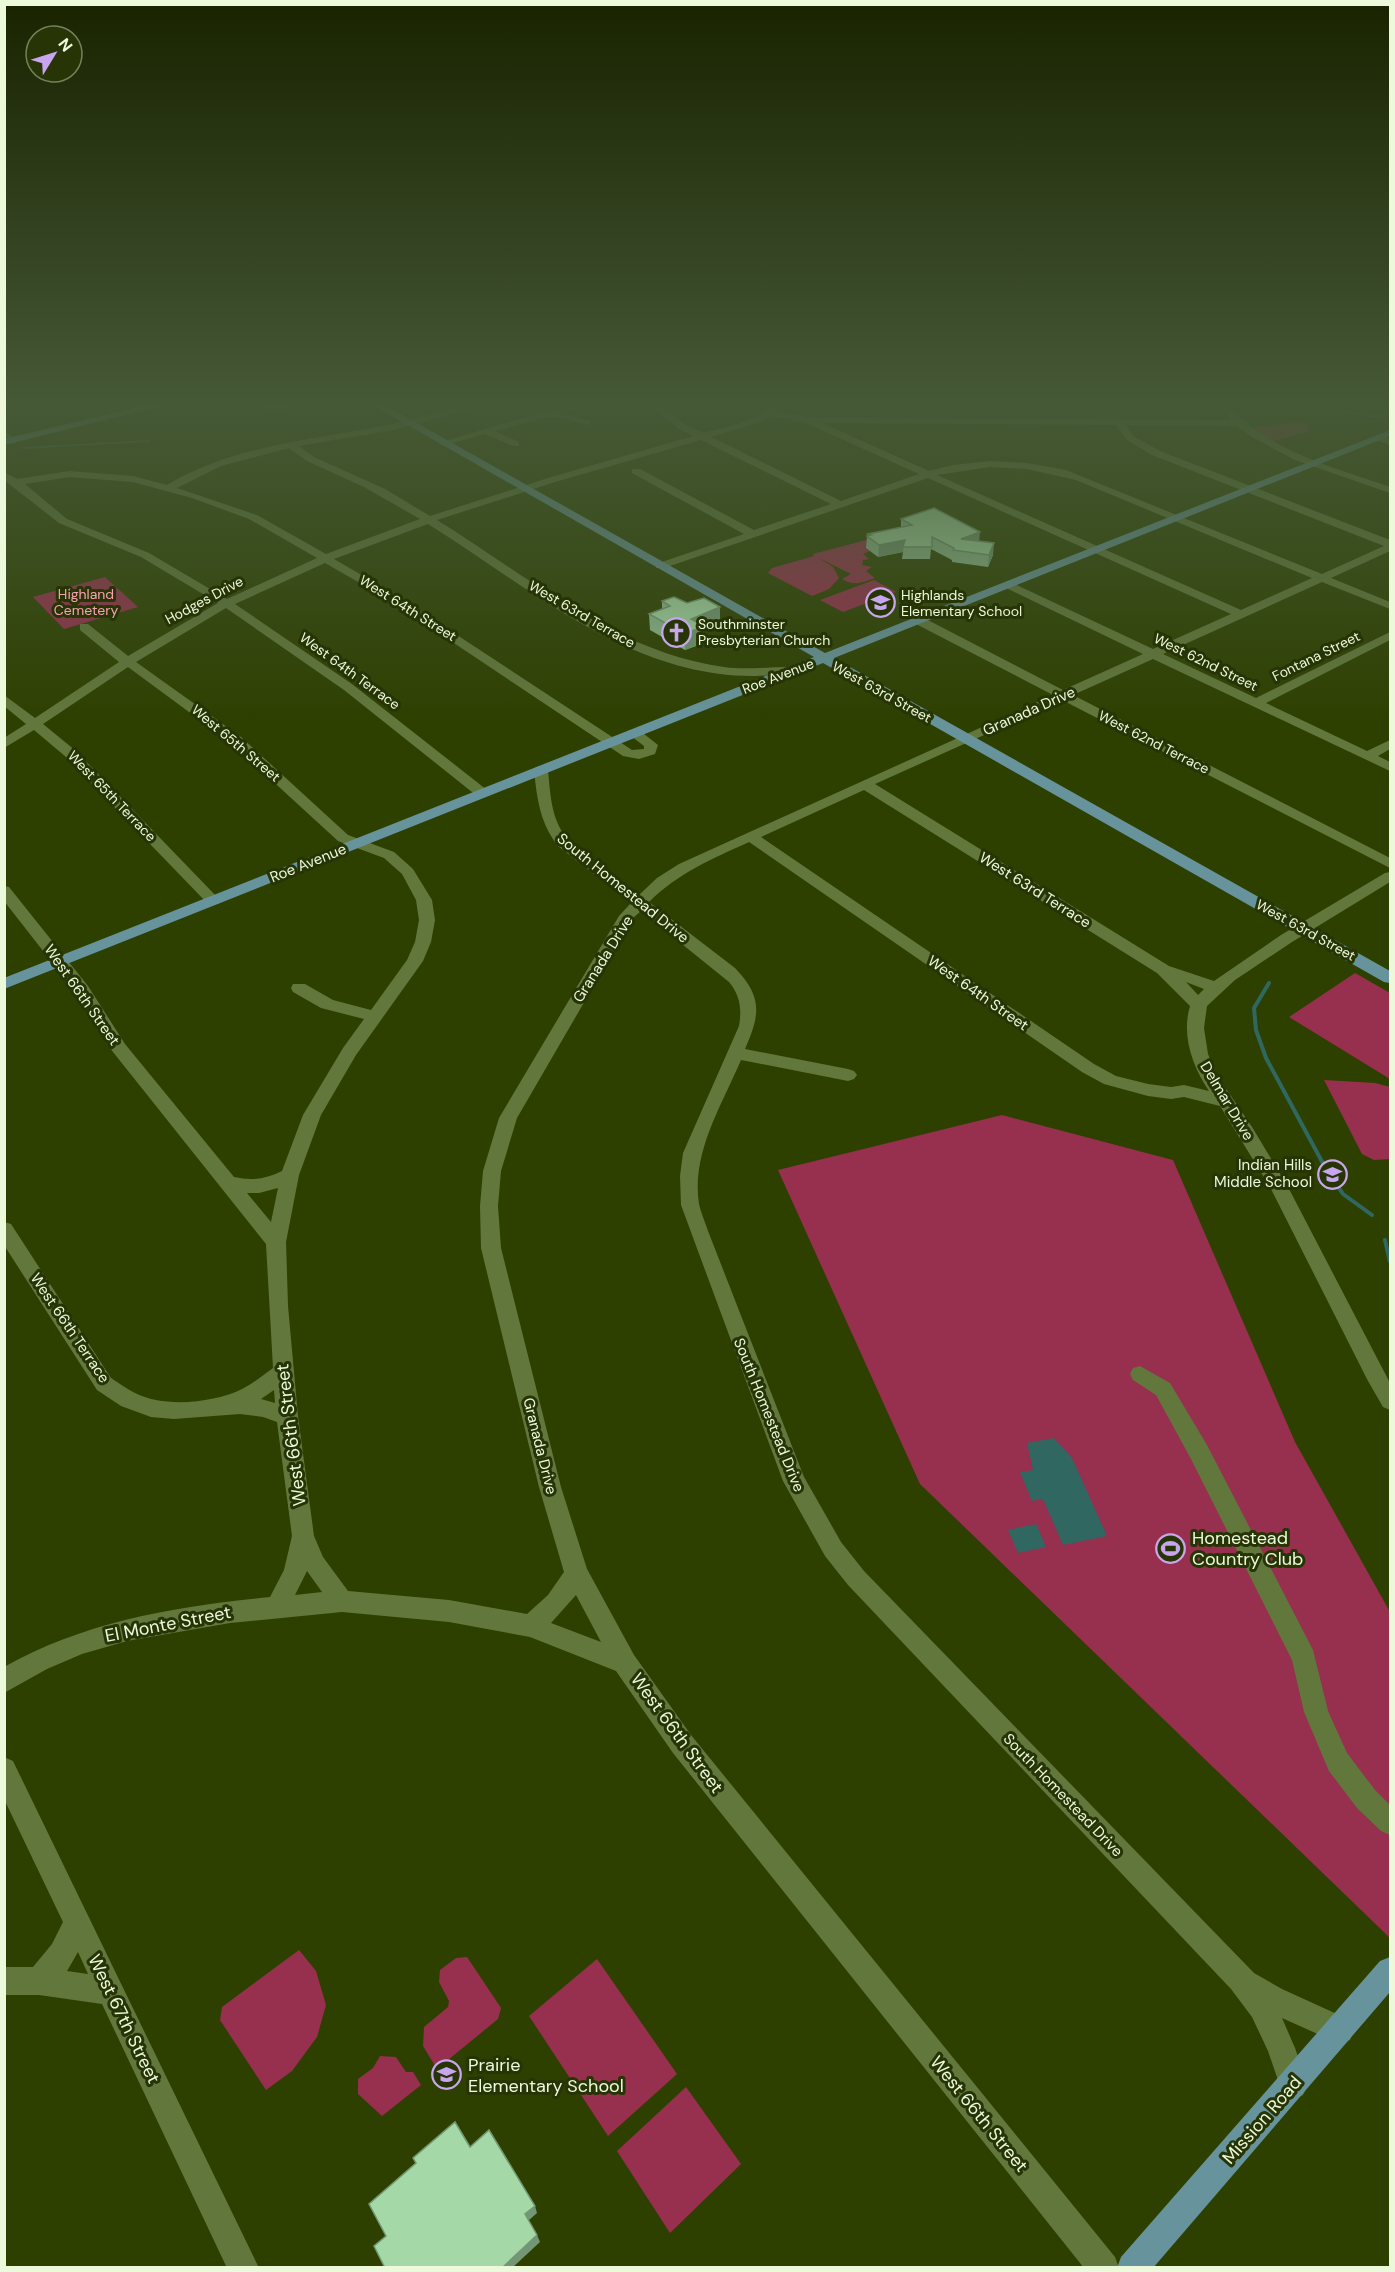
<svg xmlns="http://www.w3.org/2000/svg" width="1395" height="2272" font-family="'DM Sans',sans-serif">
	<style>
		.green { fill: #972f4f }
		.water { fill: #316761 }
		.lines { fill: none; stroke-linecap: round; stroke-linejoin: round }
		.stream-far2 { stroke: #316761; stroke-width: 2 }
		.stream-far1 { stroke: #316761; stroke-width: 4 }
		.stream { stroke: #316761; stroke-width: 4.5 }
		.minor { fill: #62773c; fill-rule: evenodd }
		.major { fill: #67949c; fill-rule: evenodd }
		.wall { fill: #8dba8f }
		.shaded-wall { fill: #739774 }
		.building { fill: #a4d8a6; stroke: #739774; stroke-width: 1.5 }
		.labels { text-anchor: middle; stroke-width: 6; stroke-linejoin: round; paint-order: stroke }
		.far-park-label { font-size: 14px; fill: #f9a1b4; stroke: #263406 }
		.far-poi-label { font-size: 14px; fill: #ecf9da; stroke: #263406; text-anchor: start }
		.far-street-label { font-size: 14px; fill: #ecf9da; stroke: #263406 }
		.street-label { font-size: 15px; fill: #ecf9da; stroke: #263406 }
		.poi-label { font-size: 15px; fill: #ecf9da; stroke: #263406; text-anchor: end }
		.near-street-label { font-size: 18px; fill: #ecf9da; stroke: #263406 }
		.near-poi-label { font-size: 18px; fill: #ecf9da; stroke: #263406; text-anchor: start }
	</style>
	<rect width="100%" height="100%" fill="#2e4000"/>
	<path class="green" d="M1297,422L1309,424L1307,428L1310,431L1270,442L1248,428Z
		M893,533L866,548L870,551L863,554L869,559L863,560L862,565L872,567L866,571L875,578C861,583 854,586 842,579L851,574L819,558L833,567L839,578L829,589L812,596L768,573L772,568L814,556L813,554Z
		M105,577L138,607L64,629L33,597Z
		M874,580L896,592L843,612L820,600Z
		M1355,973L1390,993V1079L1289,1017Z
		M1324,1080L1375,1083L1390,1087V1159L1374,1160L1362,1154Z
		M1002,1115L1173,1160L1295,1442L1390,1612V1938L920,1484L778,1170Z
		M299,1950L316,1971L326,2005L317,2037L292,2071L266,2090L220,2020L222,2007Z
		M467,1957L501,2008L498,2019L437,2069L423,2046L424,2027L448,2007L449,2001L439,1982L440,1970L456,1958Z
		M597,1959L677,2074L608,2136L529,2016Z
		M380,2056L396,2057L406,2072H413L421,2085L382,2116L358,2094V2079L373,2068Z
		M686,2087L741,2164L670,2233L617,2151Z"/>
	<path class="water" d="M1054,1438L1072,1458L1107,1536L1063,1545L1043,1499L1032,1501L1020,1472L1033,1470L1027,1443Z
		M1036,1524L1046,1547L1018,1553L1008,1530Z"/>
	<g class="lines">
		<path class="stream-far2" d="M1345,411L1369,416L1390,415
			M24,448L149,441"/>
		<path class="stream-far1" d="M1269,983L1254,1008L1256,1030L1266,1058L1326,1169L1343,1194L1372,1215
			M1385,1240L1388,1253"/>
		<path class="stream" d="M1388,1251L1390,1261"/>
		<path class="minor" d="M4,404H10L4,408Z
			M467,404H490L393,430L299,446L314,457L385,489L430,516L548,478L693,436L678,428L648,404H661L684,424L703,433C725,427 756,423 771,404H780L775,411L808,417L1231,420L1218,404H1227C1269,452 1333,467 1390,487V493L1295,460L1252,437L1237,426L1126,425L1133,436L1160,451L1390,540V551L1331,578L1390,602V609L1322,582L1163,654L1256,698L1390,632V640L1266,703L1367,751L1390,740V749L1378,756L1390,762V771L1153,659L1073,695L1390,858V868L1062,700L875,784L1169,966L1214,981L1281,935L1385,873L1390,872V882L1292,942L1235,980L1207,1006L1204,1028L1208,1054L1216,1074L1252,1127L1288,1187L1390,1383V1410L1383,1407L1368,1381L1270,1187L1220,1106L1184,1097L1171,1099L1148,1096L1104,1084L1082,1072L749,842C712,859 678,873 649,902L735,968C763,997 760,1015 745,1049L848,1069L854,1071L857,1075L854,1079L848,1081L741,1060C722,1105 691,1153 699,1204C701,1213 705,1222 708,1231L804,1477L841,1542L864,1571L1254,1973L1282,1989L1350,2020L1354,2030L1350,2040L1340,2044L1282,2018L1295,2048L1308,2085L1303,2095L1293,2100L1283,2095L1268,2051L1252,2017L1231,1989L848,1585L825,1556L783,1481L681,1205L680,1176L683,1153L739,1026C742,1009 740,995 729,982L641,911L633,918L517,1118L501,1171L498,1206L501,1248L561,1487L587,1569L634,1655L691,1735L1115,2257L1119,2268H1084L673,1753L616,1671L530,1637L449,1622L342,1612L230,1623L127,1641L82,1654L47,1669L4,1693V1667C85,1621 178,1606 270,1597L284,1570L292,1536L277,1422L263,1417L240,1414L174,1419L151,1417L121,1406L97,1390L4,1245V1222L11,1224L111,1378C119,1383 127,1389 135,1393C164,1408 214,1403 242,1389C253,1384 263,1375 273,1368L266,1244L113,1052L76,993L4,901V886L9,887L88,986L125,1044L234,1177C252,1181 266,1179 282,1171L303,1115L343,1048L364,1019L321,1008L293,992L291,988L293,984H305L333,1000L371,1010L407,960L415,942L419,920L416,900L402,874L384,858L338,841L231,743L128,667L43,724L76,751L218,898L221,901L218,904H208L66,757L34,730L4,748V738L26,724L4,706V695L35,718L119,662L80,630V624H88L128,656L218,603L141,557L59,523L4,480V472L17,479L69,471L133,476L167,485C236,444 315,440 392,424C417,419 442,410 467,404ZM770,416L804,422L919,474L841,501L711,437L754,424ZM822,423L1116,425L1127,440L1152,455L1384,546L1322,574L1066,470L1027,463L990,461L953,465L929,471ZM701,440L831,504L754,530L640,469H632V473L744,534L656,564V568H664L928,478L1231,614L1153,649L1012,583H1004V587L1143,654L1063,690L922,617H914V623L1053,695L679,864L657,878L639,895C621,881 574,850 563,833C551,815 550,791 548,770L541,766L536,767L534,770C537,799 540,823 558,846L631,903L619,916L499,1118L483,1171L480,1206L481,1248L539,1487L564,1572L548,1595L527,1614L449,1600L348,1591L323,1557L314,1536L298,1416L288,1306L286,1242L299,1175L321,1115L356,1055L423,961L431,942L435,920L432,900L413,869L394,852L348,835L241,737L136,662L226,608L344,690L477,796H487L489,793L487,790L352,684L235,604L325,563L388,599L623,756L639,759L655,754L658,745L639,730H629L627,733L644,746V749L632,750L396,595L334,559L428,524C528,586 630,678 756,676C768,675 781,676 792,674L794,671L792,668L788,667C767,667 745,670 724,667C615,652 528,576 437,520L555,482ZM289,448L307,461L364,487L420,519L326,554L257,515L177,488L221,466ZM990,467L1027,469L1076,480L1312,578L1241,610L937,475ZM69,477L133,482L192,498L249,519L317,558L227,599L149,553L67,519L25,484ZM864,790L1157,973L1190,1006C1181,1036 1193,1067 1209,1091L1184,1085L1171,1087L1148,1084L1116,1076L1094,1064L761,837ZM1186,982L1204,989L1198,995ZM278,1188L271,1222L247,1193H259ZM274,1390L275,1403L261,1399ZM307,1571L322,1592L295,1595ZM576,1595L601,1642L551,1623Z
			M578,404H597L562,413L590,421V425L550,416L495,431L519,442V446H513L485,434L443,446L438,443L543,412Z
			M4,431L16,439V443H10L4,439Z
			M1379,435L1390,439V445L1376,440V436Z
			M1140,1366L1170,1383L1207,1445L1313,1650L1328,1711L1347,1753L1375,1790L1390,1805V1835L1381,1831L1357,1808L1329,1771L1304,1712L1292,1660L1191,1459L1156,1395L1133,1380L1130,1374L1133,1368Z
			M4,1757L13,1761L259,2268H227L102,2004L39,1995H4V1967H33L52,1944L63,1922L4,1799ZM78,1952L88,1974L67,1971Z"/>
		<path class="major" d="M151,404H169L4,445V439Z
			M371,404H383L825,653L1390,430V436L834,658L1390,971V983L1384,982L823,663L4,989V978L814,657Z
			M1390,1957V1992L1153,2268H1117L1121,2257L1380,1961Z"/>
	</g>
	<path class="wall" d="M258,404H298V405L270,412Z
		M901,519L979,541L993,555L988,567L952,562V560L931,549L930,559H902L903,552L878,557L866,548L867,536H868V534L901,527Z
		M662,601L687,603L720,607V623L704,630V643L685,650L650,630L649,614L662,609Z"/>
	<path class="shaded-wall" d="M269,404H298V405L270,412Z
		M980,532L979,543L961,539Z
		M905,540L903,552L878,557L879,545Z
		M994,543L993,555L988,567L989,555Z
		M720,607V623L704,630V643L685,650V634L691,619Z
		M535,2206L537,2213L528,2221L525,2214Z
		M537,2235L540,2242L512,2268H502Z"/>
	<path class="building" d="M934,508L980,532L961,539L994,543L989,555L953,550L954,548L932,537V547H903L905,540L879,545L867,536L871,535L868,534L912,525L901,519Z
		M674,597L687,603L704,598L720,607L691,619L704,626L685,634L649,614L670,606L662,601Z
		M455,2122L470,2147L489,2130L535,2206L525,2214L537,2235L502,2268H385L374,2246L386,2236L369,2204L416,2163L413,2158Z"/>
	<linearGradient id="sky" x2="0" y2="1"><stop stop-color="#192300"/><stop offset="0.56" stop-color="#465937"/><stop offset="1" stop-color="#465937" stop-opacity="0"/></linearGradient>
	<rect width="1395" height="722" fill="url(#sky)"/>
	<defs>
		<symbol id="school-ring" viewBox="-11 -11 22 22"><circle r="9.5" fill="#263406" stroke="#c8a6ef" stroke-width="1.5"/><path d="M0-5L7-2L0 1L-7-2ZM-4 1L0 2.5L4 1V4Q0 6-4 4Z" fill="#c8a6ef"/></symbol>
		<symbol id="church-ring" viewBox="-11 -11 22 22"><circle r="9.5" fill="#263406" stroke="#c8a6ef" stroke-width="1.5"/><path d="M-1.2-6h2.4v3.5h3.3v2.4h-3.3V6h-2.4V-.1h-3.3v-2.4h3.3Z" fill="#c8a6ef"/></symbol>
		<symbol id="stadium-ring" viewBox="-11 -11 22 22"><circle r="9.5" fill="#263406" stroke="#c8a6ef" stroke-width="1.5"/><path d="M0-5a6.5 5 0 1 0 0 10a6.5 5 0 1 0 0-10ZM-3.5-1.8h7v3.6h-7Z" fill="#c8a6ef"/></symbol>
	</defs>
	<g fill-rule="evenodd">
		<use href="#school-ring" x="864" y="586" width="33" height="33"/>
		<use href="#church-ring" x="660" y="616" width="33" height="33"/>
		<use href="#school-ring" x="1316" y="1158" width="33" height="33"/>
		<use href="#stadium-ring" x="1154" y="1532" width="33" height="33"/>
		<use href="#school-ring" x="430" y="2058" width="33" height="33"/>
	</g>
	<g class="labels">
		<g class="far-park-label">
			<text x="86" y="599">Highland<tspan x="86" dy="16">Cemetery</tspan></text>
		</g>
		<g class="far-poi-label">
			<text x="901" y="600">Highlands<tspan x="901" dy="16">Elementary School</tspan></text>
			<text x="698" y="629">Southminster<tspan x="698" dy="16">Presbyterian Church</tspan></text>
		</g>
		<g class="far-street-label">
			<text transform="translate(204 600) rotate(-28)" y="5">Hodges Drive</text>
			<text transform="translate(408 608) rotate(32)" y="5">West 64th Street</text>
			<text transform="translate(582 614) rotate(30)" y="5">West 63rd Terrace</text>
			<text transform="translate(1316 656) rotate(-26)" y="5">Fontana Street</text>
			<text transform="translate(1206 662) rotate(26)" y="5">West 62nd Street</text>
			<text transform="translate(350 671) rotate(36)" y="5">West 64th Terrace</text>
			<text transform="translate(778 676) rotate(-21)" y="5">Roe Avenue</text>
			<text transform="translate(882 692) rotate(29)" y="5">West 63rd Street</text>
			<text transform="translate(1154 742) rotate(27)" y="5">West 62nd Terrace</text>
			<text transform="translate(236 743) rotate(40)" y="5">West 65th Street</text>
			<text transform="translate(112 796) rotate(46)" y="5">West 65th Terrace</text>
			<text transform="translate(1306 930) rotate(29)" y="5">West 63rd Street</text>
		</g>
		<g class="street-label">
			<text transform="translate(1029 711) rotate(-24)" y="5">Granada Drive</text>
			<text transform="translate(308 863) rotate(-22)" y="5">Roe Avenue</text>
			<text transform="translate(623 888) rotate(39)" y="5">South Homestead Drive</text>
			<text transform="translate(1035 890) rotate(32)" y="5">West 63rd Terrace</text>
			<text transform="translate(603 959) rotate(-58)" y="5">Granada Drive</text>
			<text transform="translate(978 993) rotate(35)" y="5">West 64th Street</text>
			<text transform="translate(82 995) rotate(55)" y="5">West 66th Street</text>
			<text transform="translate(1227 1101) rotate(59)" y="5">Delmar Drive</text>
			<text transform="translate(70 1328) rotate(56)" y="5">West 66th Terrace</text>
			<text transform="translate(769 1415) rotate(68)" y="5">South Homestead Drive</text>
			<text transform="translate(540 1446) rotate(76)" y="5">Granada Drive</text>
			<text transform="translate(1063 1795) rotate(46)" y="5">South Homestead Drive</text>
		</g>
		<g class="poi-label">
			<text x="1312" y="1170">Indian Hills<tspan x="1312" dy="17">Middle School</tspan></text>
		</g>
		<g class="near-street-label">
			<text transform="translate(291 1435) rotate(-97)" y="6">West 66th Street</text>
			<text transform="translate(168 1624) rotate(-11)" y="6">El Monte Street</text>
			<text transform="translate(677 1733) rotate(54)" y="6">West 66th Street</text>
			<text transform="translate(124 2019) rotate(64)" y="6">West 67th Street</text>
			<text transform="translate(979 2114) rotate(51)" y="6">West 66th Street</text>
			<text transform="translate(1262 2120) rotate(-49)" y="6">Mission Road</text>
		</g>
		<g class="near-poi-label">
			<text x="1192" y="1544">Homestead<tspan x="1192" dy="21">Country Club</tspan></text>
			<text x="468" y="2071">Prairie<tspan x="468" dy="21">Elementary School</tspan></text>
		</g>
	</g>
	<rect width="1395" height="2272" fill="none" stroke="#ecf9da" stroke-width="12"/>
	<g transform="translate(54 54) rotate(52)"><circle r="28" fill="#263406" stroke="#75835b" stroke-width="1.5"/>
	<path d="M0-4.5L10 22L0 15L-10 22Z" fill="#c8a6ef"/>
	<text y="-9" font-size="16" font-weight="bold" text-anchor="middle" fill="#ecf9da">N</text>
	</g>
</svg>
